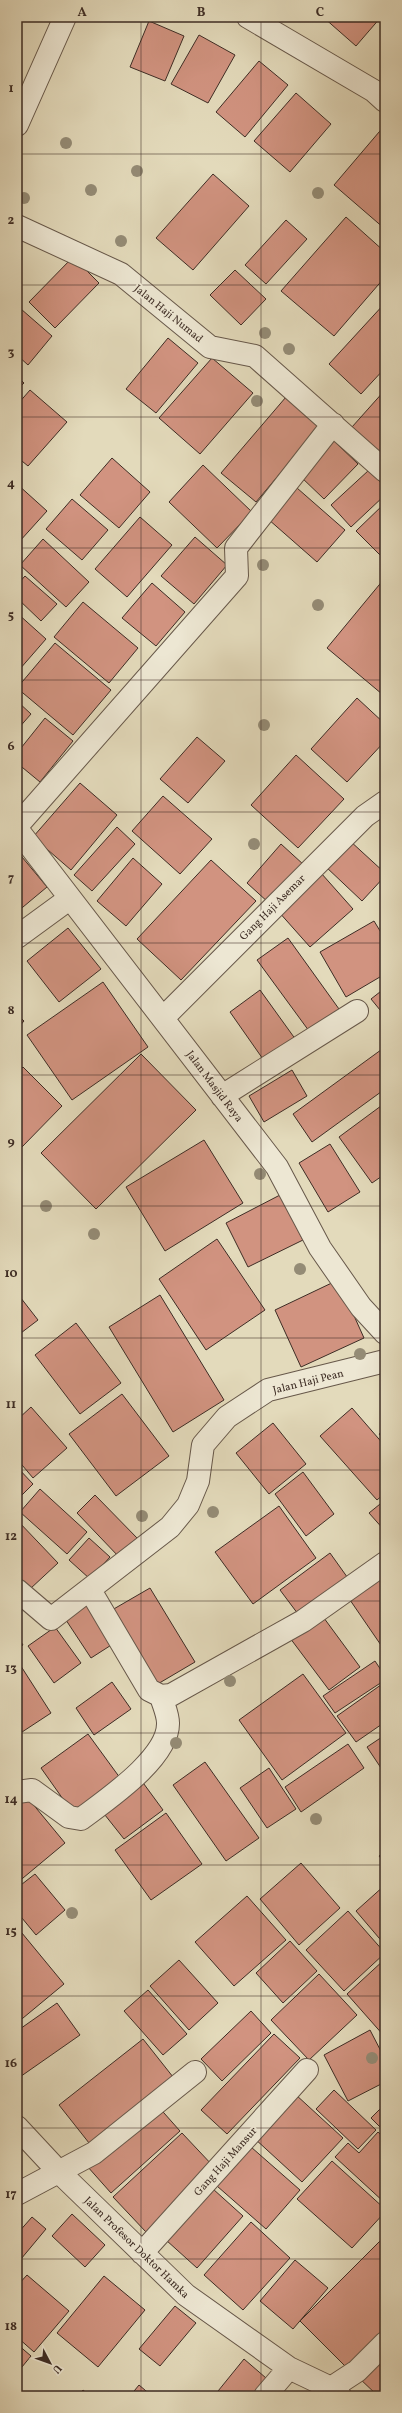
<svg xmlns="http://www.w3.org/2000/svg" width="402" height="2413" font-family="Vollkorn,serif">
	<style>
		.building { fill: #d19380; stroke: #3e2d25 }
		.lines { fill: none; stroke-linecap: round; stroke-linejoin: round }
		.minor-casing { stroke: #67584a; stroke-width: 24 }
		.minor { stroke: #ede7d3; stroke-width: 22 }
		.tree { fill: #948b75 }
		.grid { fill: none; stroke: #3e2d25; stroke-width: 1; stroke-opacity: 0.55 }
		.labels { text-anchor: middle; stroke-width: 4; stroke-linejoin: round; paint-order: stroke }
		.street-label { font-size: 11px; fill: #3e2d25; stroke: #ede7d3 }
		.neatline { fill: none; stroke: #3e2d25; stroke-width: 1.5 }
		.grid-label { font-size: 13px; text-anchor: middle; font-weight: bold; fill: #3e2d25 }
	</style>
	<rect width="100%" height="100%" fill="#e3dabb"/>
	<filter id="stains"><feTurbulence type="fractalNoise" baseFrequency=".005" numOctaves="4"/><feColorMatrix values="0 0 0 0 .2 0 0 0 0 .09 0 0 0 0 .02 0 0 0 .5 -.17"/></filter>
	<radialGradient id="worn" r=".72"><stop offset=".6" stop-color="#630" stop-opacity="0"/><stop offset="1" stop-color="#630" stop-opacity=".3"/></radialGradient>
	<path class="building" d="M323,17H381L356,46Z
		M149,21L184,36L165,81L130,67Z
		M199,35L235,55L208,103L171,84Z
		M259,61L288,85L245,137L216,112Z
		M296,93L331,124L290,172L254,141Z
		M385,125V229L334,185Z
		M213,174L249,206L193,270L156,238Z
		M346,217L385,252V277L334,336L281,291Z
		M286,220L307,239L266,284L245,265Z
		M73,257L99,283L55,328L29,302Z
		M235,270L266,299L241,325L210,295Z
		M385,303V368L361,394L329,364Z
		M21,309L52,336L28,365L17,355V314Z
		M168,338L198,363L156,413L126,389Z
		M212,358L253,393L200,454L159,418Z
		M17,376L24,383L17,390Z
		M30,390L67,422L28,466L17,457V405Z
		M385,390V457L352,427Z
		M286,397L320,426L256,502L221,473Z
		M334,441L358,464L324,499L300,476Z
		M112,458L150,492L119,528L80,495Z
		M203,465L252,512L217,548L169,502Z
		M369,470L385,487V495L351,527L331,505Z
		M17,484L47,511L19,542L17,540Z
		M297,488L345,530L317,562L268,519Z
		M72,499L108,530L82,560L46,529Z
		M385,503V560L356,531Z
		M140,517L172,545L127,597L95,569Z
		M195,537L227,565L194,604L161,576Z
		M43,539L89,582L66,607L20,565Z
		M25,576L57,604L41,621L17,598V585Z
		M384,579L385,691L382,694L327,648Z
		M152,583L185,612L156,646L122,618Z
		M83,602L138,648L109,683L54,637Z
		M17,613L46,639L19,670L17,669Z
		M55,643L111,690L73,735L17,688Z
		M357,698L385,724V741L347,782L311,749Z
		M17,701L31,714L17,730Z
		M45,718L73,741L40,782L17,763V753Z
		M197,737L225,761L188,803L160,779Z
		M296,755L344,799L298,848L251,805Z
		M80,783L117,815L71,870L33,837Z
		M163,796L212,839L180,874L132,831Z
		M117,827L135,844L92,891L74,875Z
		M349,840L385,873V876L362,901L325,866Z
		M281,844L304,865L269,903L247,883Z
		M17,851L47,887L17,912Z
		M133,858L162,884L126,926L97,901Z
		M211,860L256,901L181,980L137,939Z
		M321,873L353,909L310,947L278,911Z
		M374,921L385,939V974L346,997L320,952Z
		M68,928L101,969L59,1002L27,961Z
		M288,938L339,1009L309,1031L257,960Z
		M103,982L148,1047L72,1100L27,1035Z
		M385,988V1016L371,999Z
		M260,990L296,1040L265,1062L230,1012Z
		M17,1014L24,1021L17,1029Z
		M385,1047V1089L312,1142L293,1114Z
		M141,1054L196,1110L96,1209L41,1153Z
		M23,1067L62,1106L21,1148L17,1144V1073Z
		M292,1070L307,1096L264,1122L249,1096Z
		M385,1103V1174L372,1183L339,1137Z
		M204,1140L243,1203L165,1251L126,1187Z
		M330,1144L360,1192L328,1212L299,1163Z
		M280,1195L303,1240L248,1267L226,1223Z
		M217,1239L265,1310L206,1350L159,1279Z
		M338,1280L364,1338L301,1367L275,1310Z
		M17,1293L38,1320L17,1336Z
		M160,1295L224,1400L173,1432L109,1327Z
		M76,1323L121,1383L80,1414L35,1355Z
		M122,1394L169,1456L116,1496L69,1434Z
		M31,1407L67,1448L33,1478L17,1459V1420Z
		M352,1408L385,1446V1493L377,1500L320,1436Z
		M273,1423L306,1464L269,1494L236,1453Z
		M385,1429V1441L379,1434Z
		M17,1467L33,1484L17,1500Z
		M303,1472L334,1514L306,1536L275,1494Z
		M40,1489L87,1532L67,1554L20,1512Z
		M95,1495L139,1540L120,1558L77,1513Z
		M385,1500V1531L369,1513Z
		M279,1506L316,1558L253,1604L215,1552Z
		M17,1520L58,1563L30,1589L17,1575Z
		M89,1538L110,1557L90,1579L69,1560Z
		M330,1553L350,1581L301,1618L280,1590Z
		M380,1578L385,1585V1651L350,1600Z
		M150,1588L195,1662L156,1685L112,1610Z
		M89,1601L116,1642L91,1658L64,1617Z
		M321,1614L360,1667L329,1690L290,1638Z
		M55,1627L81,1663L54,1683L28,1646Z
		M17,1636L23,1645L17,1649Z
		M17,1660L51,1713L19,1734L17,1731Z
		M375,1661L385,1676V1680L335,1713L323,1696Z
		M303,1674L346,1733L282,1780L239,1720Z
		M112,1682L131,1709L94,1735L76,1708Z
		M385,1682V1722L356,1742L337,1716Z
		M88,1734L123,1782L75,1816L41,1768Z
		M385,1735V1774L367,1747Z
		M348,1744L364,1768L301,1812L285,1787Z
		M205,1762L259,1838L226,1861L173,1785Z
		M269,1768L296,1809L267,1828L240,1788Z
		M141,1780L163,1810L124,1839L101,1810Z
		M27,1797L65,1843L17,1883V1805Z
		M166,1813L202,1864L151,1900L115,1850Z
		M385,1851V1863L379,1856Z
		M301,1863L340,1908L299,1945L260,1899Z
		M35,1874L65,1910L36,1935L17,1912V1888Z
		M385,1885V1945L356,1911Z
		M247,1896L286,1940L234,1986L195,1942Z
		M348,1911L385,1953L344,1991L306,1950Z
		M17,1927L64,1984L17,2023Z
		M290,1941L317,1971L283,2003L256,1973Z
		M385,1959V2037L347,1994Z
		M179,1960L218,2003L189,2030L150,1986Z
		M319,1974L357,2015L309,2060L271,2020Z
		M148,1990L187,2034L163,2055L124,2011Z
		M57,2003L80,2035L17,2079V2031Z
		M251,2011L271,2033L222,2081L201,2059Z
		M370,2030L385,2059V2082L348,2101L324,2055Z
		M274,2034L300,2058L227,2134L201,2110Z
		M143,2039L177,2082L93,2148L59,2105Z
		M334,2090L376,2130L358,2149L316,2109Z
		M295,2094L343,2138L302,2182L254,2138Z
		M156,2104L180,2131L111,2193L87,2166Z
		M385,2104V2132L371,2118Z
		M378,2132L385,2139V2203L335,2157L348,2143L359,2153Z
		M182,2133L214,2167L146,2232L113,2197Z
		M251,2147L300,2190L266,2229L217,2186Z
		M332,2161L385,2209V2212L352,2248L297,2199Z
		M213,2189L243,2216L197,2268L166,2240Z
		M72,2214L105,2245L85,2267L52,2236Z
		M32,2217L46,2229L21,2259L17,2256V2234Z
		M251,2222L290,2258L243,2310L204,2275Z
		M384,2237L385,2328L346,2367L300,2321Z
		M295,2260L328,2288L293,2329L260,2301Z
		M27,2275L69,2311L34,2352L17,2337V2286Z
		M104,2276L145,2310L98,2367L57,2333Z
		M175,2306L196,2323L160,2366L139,2349Z
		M17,2344L31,2356L17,2373Z
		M385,2349V2396H378L358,2377Z
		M244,2359L266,2378L252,2396H214Z
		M139,2385L152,2396H130Z
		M83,2390L90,2396H78Z"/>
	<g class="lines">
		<defs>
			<path id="minor" d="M248,17L374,91L385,101
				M17,125L65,17
				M17,226L121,274L210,347L255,356L385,471
				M17,826L237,576L236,548L333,424
				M17,829L277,1167L320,1248L361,1307L385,1333
				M17,937L69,899
				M164,1017L365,816L385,802
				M222,1096L357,1011
				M17,1590L51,1619L170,1527L188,1505L198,1481L203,1445L227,1417L268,1390L385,1361
				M90,1590L149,1690L161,1696L171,1695L303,1621L385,1563
				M17,1792L32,1790L69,1817L81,1819C106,1800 169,1758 168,1723C168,1714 163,1704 161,1696
				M17,2127L58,2171L186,2295L289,2368L331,2388L340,2396
				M17,2194L94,2153L195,2072
				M142,2253L307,2070
				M331,2388L357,2371L385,2343
				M265,2396L289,2368"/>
		</defs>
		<use href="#minor" class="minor-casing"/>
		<use href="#minor" class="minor"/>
	</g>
	<g class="tree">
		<circle cx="66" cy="143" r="6"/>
		<circle cx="137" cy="171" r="6"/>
		<circle cx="91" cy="190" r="6"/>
		<circle cx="318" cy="193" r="6"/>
		<circle cx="24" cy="198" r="6"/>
		<circle cx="121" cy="241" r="6"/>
		<circle cx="265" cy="333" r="6"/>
		<circle cx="289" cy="349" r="6"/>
		<circle cx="257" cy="401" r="6"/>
		<circle cx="263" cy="565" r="6"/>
		<circle cx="318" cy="605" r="6"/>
		<circle cx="264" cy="725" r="6"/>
		<circle cx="254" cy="844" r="6"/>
		<circle cx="260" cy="1174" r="6"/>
		<circle cx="46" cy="1206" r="6"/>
		<circle cx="94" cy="1234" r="6"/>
		<circle cx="300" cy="1269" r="6"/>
		<circle cx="360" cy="1354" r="6"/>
		<circle cx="213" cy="1512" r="6"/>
		<circle cx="142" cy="1516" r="6"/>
		<circle cx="230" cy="1681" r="6"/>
		<circle cx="176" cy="1743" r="6"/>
		<circle cx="316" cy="1819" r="6"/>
		<circle cx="72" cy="1913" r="6"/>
		<circle cx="372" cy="2058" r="6"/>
	</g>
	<path class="grid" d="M141,17V2396M261,17V2396M17,154H385M17,285H385M17,417H385M17,548H385M17,680H385M17,812H385M17,943H385M17,1075H385M17,1206H385M17,1338H385M17,1470H385M17,1601H385M17,1733H385M17,1865H385M17,1996H385M17,2128H385M17,2259H385"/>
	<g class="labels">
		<g class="street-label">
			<text transform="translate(169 313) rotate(39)" y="4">Jalan Haji Numad</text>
			<text transform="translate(272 907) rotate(-45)" y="4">Gang Haji Asemar</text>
			<text transform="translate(215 1086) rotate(53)" y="4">Jalan Masjid Raya</text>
			<text transform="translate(308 1381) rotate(-14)" y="4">Jalan Haji Pean</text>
			<text transform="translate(225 2161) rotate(-48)" y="4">Gang Haji Mansur</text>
			<text transform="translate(137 2247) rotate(44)" y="4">Jalan Profesor Doktor Hamka</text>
		</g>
	</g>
	<rect width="402" height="2413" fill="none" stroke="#e3dabb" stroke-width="44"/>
	<g transform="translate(50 2363) rotate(131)" stroke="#ede7d3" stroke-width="3" paint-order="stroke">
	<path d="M0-3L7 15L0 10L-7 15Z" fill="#3e2d25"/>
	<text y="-6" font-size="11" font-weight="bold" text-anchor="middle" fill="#3e2d25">U</text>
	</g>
	<rect x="22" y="22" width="358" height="2369" class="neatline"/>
	<g class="grid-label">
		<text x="82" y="16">A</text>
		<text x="201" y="16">B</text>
		<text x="320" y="16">C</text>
		<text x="11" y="92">1</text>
		<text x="11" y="224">2</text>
		<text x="11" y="356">3</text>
		<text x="11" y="487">4</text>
		<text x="11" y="619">5</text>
		<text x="11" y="750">6</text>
		<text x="11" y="882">7</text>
		<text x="11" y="1014">8</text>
		<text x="11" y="1145">9</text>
		<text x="11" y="1277">10</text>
		<text x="11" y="1408">11</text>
		<text x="11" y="1540">12</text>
		<text x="11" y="1672">13</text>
		<text x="11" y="1803">14</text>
		<text x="11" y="1935">15</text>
		<text x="11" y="2067">16</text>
		<text x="11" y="2198">17</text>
		<text x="11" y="2330">18</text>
	</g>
	<rect width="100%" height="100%" filter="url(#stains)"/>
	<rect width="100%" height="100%" fill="url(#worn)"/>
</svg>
